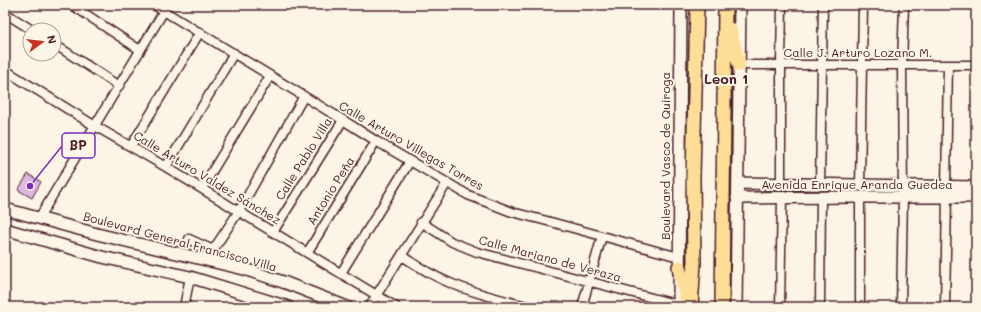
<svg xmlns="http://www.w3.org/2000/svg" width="981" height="312" font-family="Mali,sans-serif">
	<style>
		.building { fill: #deb8e1; stroke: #4a1f2b }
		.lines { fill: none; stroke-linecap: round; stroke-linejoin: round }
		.street-casing { stroke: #4a1f2b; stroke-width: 11 }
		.secondary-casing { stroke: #4a1f2b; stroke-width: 14 }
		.primary-casing { stroke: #4a1f2b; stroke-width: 16 }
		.street { stroke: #fcf5e5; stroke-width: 8 }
		.secondary { stroke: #fcf5e5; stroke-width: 11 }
		.primary { stroke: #fedd96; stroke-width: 13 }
		.labels { text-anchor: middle; stroke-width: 4; stroke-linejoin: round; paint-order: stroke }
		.street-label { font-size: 12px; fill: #4a1f2b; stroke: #fcf5e5 }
		.quarter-label { font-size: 14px; font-weight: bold; fill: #4a1f2b; stroke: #fcf5e5 }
		.leader { fill: none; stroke: #7b2cbf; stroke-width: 1.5 }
		.callout-dot { fill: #7b2cbf; stroke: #fcf5e5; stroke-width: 1.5 }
		.callout { fill: #fcf5e5; stroke: #7b2cbf; stroke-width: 1.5 }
		.callout-label { font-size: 13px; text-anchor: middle; font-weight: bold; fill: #4a1f2b }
	</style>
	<rect width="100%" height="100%" fill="#fcf5e5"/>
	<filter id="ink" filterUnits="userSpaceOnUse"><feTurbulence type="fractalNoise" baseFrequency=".025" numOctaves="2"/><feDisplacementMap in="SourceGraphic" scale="8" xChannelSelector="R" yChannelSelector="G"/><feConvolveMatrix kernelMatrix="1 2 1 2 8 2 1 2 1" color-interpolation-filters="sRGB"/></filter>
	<g filter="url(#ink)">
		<path class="building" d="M28,174L41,182L32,198L18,190Z"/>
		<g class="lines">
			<defs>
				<path id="street" d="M72,5L140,50
					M154,5L343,120L376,141L468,195L512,212L547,221L679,257
					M5,13L32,30
					M54,44L119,86
					M739,65H976
					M5,70L95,126L166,167L396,307
					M131,146L200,32
					M166,167L234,53
					M781,184V64L782,5
					M820,185L823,5
					M860,186L863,5
					M946,187L948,65
					M202,188L270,76
					M39,218L164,11
					M421,222L452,242L477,252L679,305
					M273,232L343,120
					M189,239L213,250
					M307,253L376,141
					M402,256C417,266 433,276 450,283C476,294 503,300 530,307
					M202,259L213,250L239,211L304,96
					M341,273L410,161
					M184,307L190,277
					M369,307L447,183
					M582,307L602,236
					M780,307L782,198
					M820,307L821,197
					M860,307V197
					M901,307L903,196L902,65L904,5
					M945,307L947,197"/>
				<path id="secondary" d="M738,183L976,187
					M737,198L860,197H976
					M5,209L97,234L244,269L286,283L347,307
					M5,229L102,257L190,277L288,307
					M679,307L681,5
					M736,307L740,5"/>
				<path id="primary" d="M730,29L739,65
					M679,267L687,302
					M691,307L694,263L693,177L697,5
					M722,307L725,5"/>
			</defs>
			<use href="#street" class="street-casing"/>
			<use href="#secondary" class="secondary-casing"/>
			<use href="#primary" class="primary-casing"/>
			<use href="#street" class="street"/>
			<use href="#secondary" class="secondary"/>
			<use href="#primary" class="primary"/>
		</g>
	</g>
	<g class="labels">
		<g class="street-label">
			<text x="858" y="57">Calle J. Arturo Lozano M.</text>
			<text transform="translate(411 146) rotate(30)" y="4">Calle Arturo Villegas Torres</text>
			<text transform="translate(666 156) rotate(-90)" y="4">Boulevard Vasco de Quiroga</text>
			<text transform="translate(304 159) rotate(-58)" y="4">Calle Pablo Villa</text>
			<text transform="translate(207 178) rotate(31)" y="4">Calle Arturo Valdez Sánchez</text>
			<text x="857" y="189">Avenida Enrique Aranda Guedea</text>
			<text transform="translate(331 191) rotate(-58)" y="4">Antonio Peña</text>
			<text transform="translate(180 242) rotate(15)" y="4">Boulevard General Francisco Villa</text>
			<text transform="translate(550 259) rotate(15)" y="4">Calle Mariano de Veraza</text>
		</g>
		<g class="quarter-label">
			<text x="726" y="84">Leon 1</text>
		</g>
	</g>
	<path class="leader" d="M30 186L62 146"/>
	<circle class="callout-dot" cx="30" cy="186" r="4"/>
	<rect class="callout" x="62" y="133" width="33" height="25" rx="4"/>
	<g class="callout-label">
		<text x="78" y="150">BP</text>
	</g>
	<rect width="981" height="312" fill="none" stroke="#fcf5e5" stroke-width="20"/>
	<rect x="10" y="10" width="961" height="292" fill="none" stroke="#4a1f2b" stroke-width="1.5" filter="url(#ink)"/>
	<g transform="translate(42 42) rotate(75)"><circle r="19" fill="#fcf5e5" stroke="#b59f9b"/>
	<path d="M0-3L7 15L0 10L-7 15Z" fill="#c8321e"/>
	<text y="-6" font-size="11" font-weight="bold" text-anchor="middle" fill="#4a1f2b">N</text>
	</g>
</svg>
